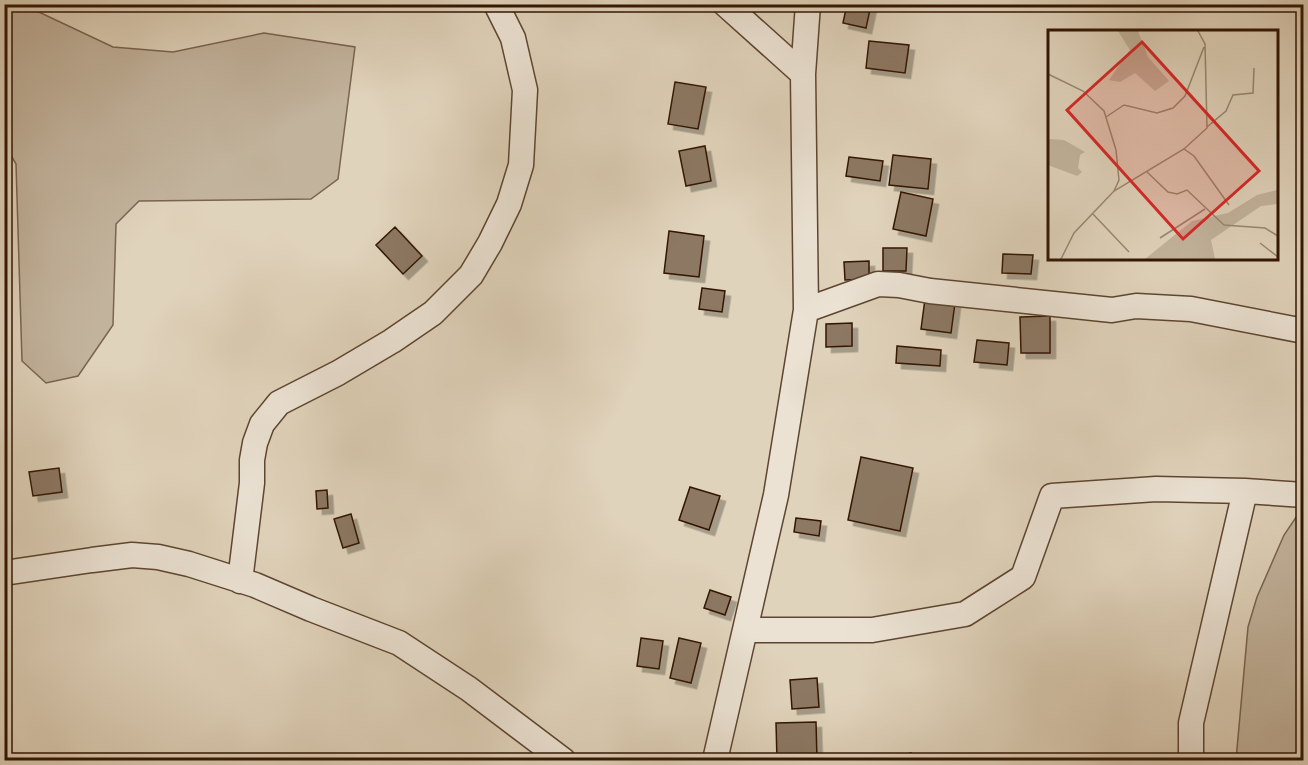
<svg xmlns="http://www.w3.org/2000/svg" width="1308" height="765" font-family="'IM FELL Double Pica',serif">
	<style>
		.green { fill: #c2b39c; stroke: #7a6450; stroke-width: 1.5 }
		.building { fill: #8c7863; stroke: #321603; stroke-width: 1.5; filter: url(#shadow) }
		.lines { fill: none; stroke-linecap: round; stroke-linejoin: round }
		.street-casing { stroke: #5e4531; stroke-width: 27 }
		.street { stroke: #ebe2d3; stroke-width: 24 }
		.inset-road { fill: none; stroke: #9a8771; stroke-width: 1.5 }
		.view { fill: #d62828; fill-opacity: 0.15; stroke: #d62828; stroke-width: 3 }
		.inset-edge { fill: none; stroke: #321603; stroke-width: 3 }
	</style>
	<defs>
		<filter id="shadow"><feDropShadow dx="5.5" dy="5.5" stdDeviation="0" flood-color="#0004"/></filter>
	</defs>
	<rect width="100%" height="100%" fill="#e0d3bb"/>
	<filter id="stains"><feTurbulence type="fractalNoise" baseFrequency=".00333" numOctaves="4"/><feColorMatrix values="0 0 0 0 .2 0 0 0 0 .09 0 0 0 0 .02 0 0 0 .5 -.17"/></filter>
	<radialGradient id="worn" r=".72"><stop offset=".6" stop-color="#630" stop-opacity="0"/><stop offset="1" stop-color="#630" stop-opacity=".3"/></radialGradient>
	<path class="green" d="M5,4L24,5L113,47L173,52L264,33L355,47L338,179L311,199L139,201L116,224L113,325L78,376L46,383L22,361L16,164L5,145Z
		M1303,507V760H1236L1248,627L1257,597L1284,535Z"/>
	<path class="building" d="M847,4L871,5L866,28L843,23Z
		M869,41L909,45L905,73L866,68Z
		M675,82L706,87L698,129L668,124Z
		M705,146L711,181L686,186L679,151Z
		M893,155L931,159L928,189L889,185Z
		M849,157L883,161L880,181L846,176Z
		M901,192L933,199L926,236L893,229Z
		M395,227L422,256L403,274L376,245Z
		M669,231L704,236L699,277L664,273Z
		M883,248H907L906,271H883Z
		M1003,254L1033,255L1031,274L1002,273Z
		M869,261V279L845,280L844,262Z
		M702,288L725,291L722,312L699,309Z
		M925,299L955,303L951,333L921,329Z
		M1050,316V353H1021L1020,317Z
		M852,323V346L826,347V324Z
		M977,340L1009,343L1007,365L974,362Z
		M897,346L941,350L940,366L896,363Z
		M861,457L913,468L900,531L848,520Z
		M59,468L62,492L33,496L29,472Z
		M690,487L720,496L709,530L679,520Z
		M327,490L328,508L317,509L316,491Z
		M351,514L359,543L343,548L334,519Z
		M796,518L821,521L819,536L794,532Z
		M710,590L731,597L725,615L704,608Z
		M641,638L663,641L659,669L637,666Z
		M679,638L701,643L691,683L670,678Z
		M817,678L819,707L792,709L790,680Z
		M816,722L817,760H777L776,723Z
		M911,753L914,760H886Z"/>
	<g class="lines">
		<defs>
			<path id="street" d="M803,74L808,4
				M806,310L878,284L899,285L930,291L1112,310L1136,306L1191,309L1304,331
				M4,573L92,560L132,555L158,557L189,564L255,585L311,609L399,643L469,689L563,760
				M240,581L252,483V460L255,443L262,424L279,403L338,373L392,341L433,313L471,275L490,243L509,204L521,165L525,90L513,38L496,4
				M745,630H872L965,614L1023,577L1052,496L1156,489L1245,491L1304,495
				M715,760L776,495L806,310L803,74L725,4
				M1191,760V723L1245,491"/>
		</defs>
		<use href="#street" class="street-casing"/>
		<use href="#street" class="street"/>
	</g>
	<g transform="translate(1048 30)">
		<rect width="230" height="230" fill="#e0d3bb"/>
		<path d="M70,1H90L100,27L121,51L107,61L87,43L72,52L61,50L82,20ZM1,109L16,110L37,122L32,125L30,138L34,142L29,146L0,135ZM229,160V174L213,176L163,210L167,229H97L144,191L180,183L209,165Z" fill="#c2b39c"/>
		<path class="inset-road" d="M0,44L35,61L56,81L68,120L71,150L66,161M58,87L76,75L109,83L125,78L137,66L156,17M159,97L178,81L185,65L205,63L206,38M136,119L146,126L181,175M99,142L120,162L129,164L139,160L176,195L217,198L230,206M44,183L81,222M112,208L157,179M212,213L230,227M13,229L26,203L66,161L136,119L159,98L157,14L150,1"/>
		<path class="view" d="M94,12L211,141L135,209L19,80Z"/>
		<rect width="230" height="230" class="inset-edge"/>
	</g>
	<rect width="1308" height="765" fill="none" stroke="#e0d3bb" stroke-width="24"/>
	<rect x="6" y="6" width="1296" height="753" fill="none" stroke="#321603" stroke-width="3"/>
	<rect x="12" y="12" width="1284" height="741" fill="none" stroke="#321603" stroke-width="1.5"/>
	<rect width="100%" height="100%" filter="url(#stains)"/>
	<rect width="100%" height="100%" fill="url(#worn)"/>
</svg>
